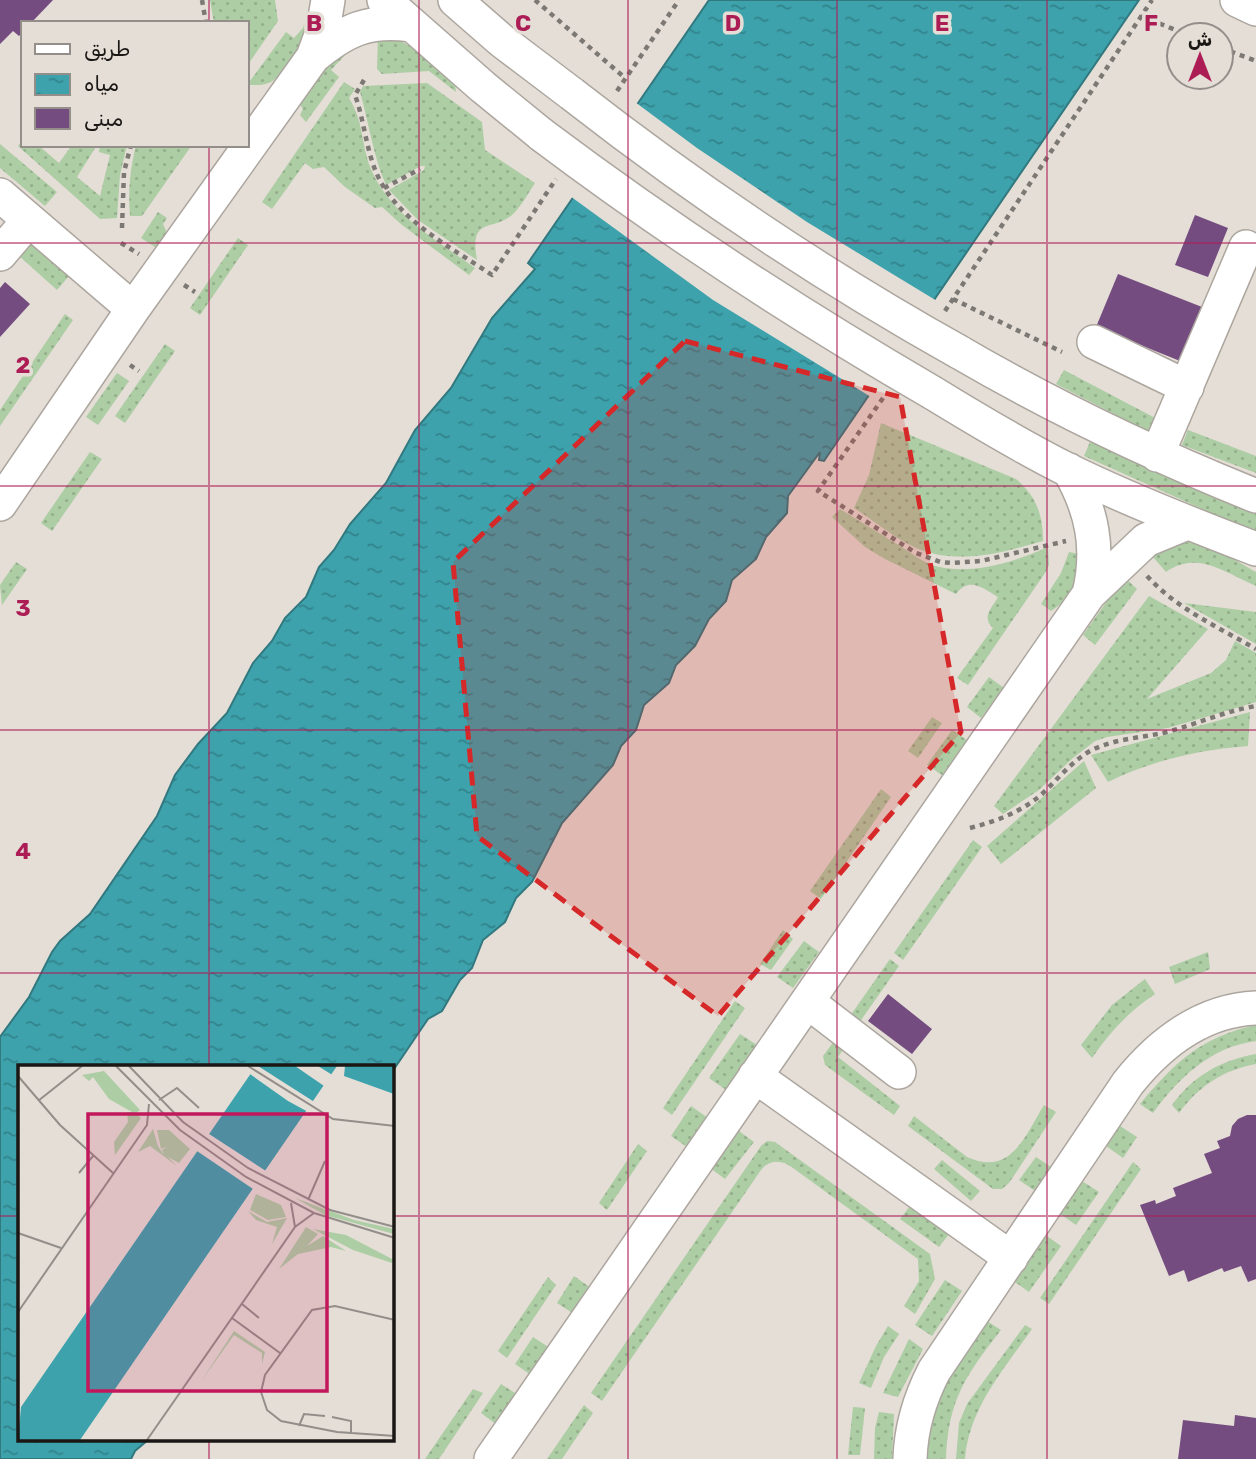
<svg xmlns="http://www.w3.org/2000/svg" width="1256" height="1459" font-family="Rubik,'Noto Naskh Arabic',sans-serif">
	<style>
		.grass { fill: url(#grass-dots) }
		.water { fill: url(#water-ripples); stroke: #32787f; stroke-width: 2 }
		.pier { fill: #e4ded6 }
		.building { fill: #744c80 }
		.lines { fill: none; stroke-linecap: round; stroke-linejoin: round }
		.minor-casing { stroke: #aca69f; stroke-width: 36 }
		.path { stroke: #7c7873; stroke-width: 4.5; stroke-dasharray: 5 5; stroke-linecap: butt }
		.minor { stroke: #fff; stroke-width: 33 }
		.minor-bridge-casing { stroke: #aca69f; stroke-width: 36; stroke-linecap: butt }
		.minor-bridge { stroke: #fff; stroke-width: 33 }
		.marked { fill: #d62828; fill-opacity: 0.2; stroke: #d62828; stroke-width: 5; stroke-dasharray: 14 9; stroke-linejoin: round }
		.grid { fill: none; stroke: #ad1d55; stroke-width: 2; stroke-opacity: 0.55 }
		.inset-road { fill: none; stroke: #938e89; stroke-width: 2 }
		.view { fill: #c2185b; fill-opacity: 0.15; stroke: #c2185b; stroke-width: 3.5 }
		.inset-edge { fill: none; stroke: #1a1715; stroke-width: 3.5 }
		.grid-label { font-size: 23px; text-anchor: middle; font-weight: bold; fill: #ad1d55; stroke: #e4ded6; stroke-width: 7; stroke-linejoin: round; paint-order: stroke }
	</style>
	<defs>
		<pattern id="grass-dots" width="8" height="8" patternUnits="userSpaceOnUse" patternTransform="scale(1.75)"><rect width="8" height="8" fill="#adcda4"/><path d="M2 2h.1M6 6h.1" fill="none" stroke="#94af8c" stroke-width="1.8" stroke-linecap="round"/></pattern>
		<pattern id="water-ripples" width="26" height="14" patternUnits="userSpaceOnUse" patternTransform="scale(1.75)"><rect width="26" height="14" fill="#3da2ac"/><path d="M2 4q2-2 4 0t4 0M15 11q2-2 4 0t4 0" fill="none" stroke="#32838b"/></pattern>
	</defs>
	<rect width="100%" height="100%" fill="#e4ded6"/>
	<path class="grass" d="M210,0H275L278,21L247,66V23H214Z
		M316,14C309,32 290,68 274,80C266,86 256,85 247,85L286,32L294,38L303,28L307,15Z
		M378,35L401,41L411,47L455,83L456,92L429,71L382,74L377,69Z
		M351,49L331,70L339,77L306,122L300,115L303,109L298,102L319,70Z
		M344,82L355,89L349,98C364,122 361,145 371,169C390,215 437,240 475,268L469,275L402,225L382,207L375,208L345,187L324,167L313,169L305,163L272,209L262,202Z
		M427,83L482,122L485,150L535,183C528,193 522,206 512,215C492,232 469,216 477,260L418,220L389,190L424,170L425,166H421L386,185C373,156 369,123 360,92L363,86Z
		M23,140V145H38L59,163L72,145H97L77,177L100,196L110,155L99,152L100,145H127L120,175L117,218L100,219L18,146Z
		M0,144L57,192L45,206L0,168Z
		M136,145H192L142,216H130C128,191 130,170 136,145Z
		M158,212L167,218L163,224L168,235L158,249L141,238Z
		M238,238L248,245L200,315L190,308Z
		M31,241L69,276L57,290L18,255Z
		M65,314L73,320L0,426V410Z
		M165,344L175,351L125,423L115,416Z
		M1064,370L1159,420L1151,433L1056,384Z
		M117,373L129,381L98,425L86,417Z
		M881,423L1016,479C1036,496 1043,514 1043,541C1001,553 956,566 914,547C893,537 873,520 854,508L869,475Z
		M1188,430L1256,456V473L1182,445Z
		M1090,442L1256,507V533L1084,456Z
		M90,452L102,459L52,531L41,523Z
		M840,509C860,521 880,534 900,546C910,552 921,561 932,565C970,577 1014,562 1048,547L1049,565L1045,573L968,685L957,678L993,628C981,617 992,608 998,597C983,588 969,576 956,594L885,559L865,547L832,517Z
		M1185,542C1211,543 1234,560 1256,572V586C1225,573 1198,550 1166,572L1153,557L1173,544Z
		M1069,552L1085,555C1080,581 1074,596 1051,611L1041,604L1061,573Z
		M16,562L27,569L2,605L0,585Z
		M1124,577L1137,589L1095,645L1083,635Z
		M1149,596L1208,629L1147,699L1211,673L1226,660L1235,641L1256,653V702L1168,728L1107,737L1095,741L1073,758L1039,790L1003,814L994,806Z
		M1184,603L1256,612V644Z
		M989,677L1004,688L981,718L967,707Z
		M1250,712L1248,746C1198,750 1153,760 1108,782L1091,755Z
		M932,717L942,723L918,758L908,751Z
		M952,730L967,740L942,775L927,765Z
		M1084,761L1096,788L1001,864L987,846Z
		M881,789L891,797L821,899L810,891Z
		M973,840L982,847L903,960L894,953Z
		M783,930L793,939L771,970L760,964Z
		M804,941L819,952L793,988L777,977Z
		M1208,952L1210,969L1175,984L1169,967Z
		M890,959L899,966L859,1023L850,1016Z
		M1145,979L1155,994C1128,1012 1109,1033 1092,1058L1081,1045L1112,1005Z
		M735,1001L745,1008L672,1115L663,1108Z
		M1256,1025V1041C1210,1047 1179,1078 1153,1113L1140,1104C1175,1062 1201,1037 1256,1025Z
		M740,1034L757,1045L726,1090L709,1078Z
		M835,1040L845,1047L838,1057L900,1106L894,1115L825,1065L823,1056Z
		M1256,1054V1064C1223,1070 1199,1086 1179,1113L1172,1105C1193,1076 1221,1060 1256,1054Z
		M1044,1105L1056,1112L1009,1183L1002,1189H993L908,1126L914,1116L967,1157C1011,1177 1025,1136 1044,1105Z
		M691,1106L708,1118L687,1147L671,1136Z
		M1120,1126L1137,1137L1123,1158L1106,1146Z
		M735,1128L754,1142L725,1179L706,1165Z
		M767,1141L775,1142L930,1254L935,1279L915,1314L904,1306L919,1281L918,1259L793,1168C782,1160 770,1159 761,1170L602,1401L591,1393L761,1146Z
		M638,1144L647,1151L607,1210L599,1203Z
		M1036,1157L1054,1169L1038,1193L1019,1180Z
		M942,1160L980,1191L971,1201L934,1169Z
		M1133,1162L1141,1169L1049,1304L1040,1298Z
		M1082,1181L1099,1192L1076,1225L1059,1213Z
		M910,1206L949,1234L939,1247L900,1219Z
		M1044,1234L1061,1246L1029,1292L1012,1280Z
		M574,1276L591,1288L574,1314L557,1303Z
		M548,1277L556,1285L507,1358L498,1351Z
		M945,1280L962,1291L932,1336L915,1325Z
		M987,1321L1001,1330C966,1375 948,1400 946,1459H927C922,1405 959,1363 987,1321Z
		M1025,1325L1032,1329C1004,1369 969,1408 965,1459H956L959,1423L967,1404Z
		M888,1326L899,1334L884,1357L871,1388L859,1383L876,1346Z
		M533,1337L550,1348L531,1375L515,1364Z
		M909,1339L923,1349L898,1397L883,1393Z
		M501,1384L518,1395L497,1425L481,1413Z
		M473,1389L483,1393L439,1459H425Z
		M584,1405L593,1413L562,1459H547Z
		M853,1407L865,1408L860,1455H848Z
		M879,1412L894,1414L892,1459H874L875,1428Z"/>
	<path class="water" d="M709,0H1139L824,461L819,460L820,452L788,496L787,513L766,537L756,559L732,580L726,601L709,619L695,646L676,665L669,683L644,705L636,730L621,746L613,765L562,823L532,882L516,898L505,922L483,940L472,968L460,980L442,1011L428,1019L392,1072V1067H19V1440H148L135,1451L131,1459H0V1037L29,997L52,952L60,941L90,914L157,816L175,775L198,744L227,713L253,663L272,641L285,618L306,597L319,567L334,550L350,524L386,483L415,430L451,388L492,318L535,269L528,263Z"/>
	<path class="pier" d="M635,102L697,148L807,222L937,301L871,397L713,300L570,196Z"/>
	<path class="building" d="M0,0H53L31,23H23V32L19,36L13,31L0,44Z
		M1195,215L1228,228L1208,277L1175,265Z
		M1118,274L1202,307L1180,361L1096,327Z
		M5,282L30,304L0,337V288Z
		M888,994L932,1029L912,1054L868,1021Z
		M1247,1115H1256V1279L1248,1282L1241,1266L1224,1272L1222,1268L1188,1282L1184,1270L1169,1276L1140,1205L1155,1200L1156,1204L1176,1196L1173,1188L1212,1173L1204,1154L1220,1148L1217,1141L1230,1136L1232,1126L1238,1119Z
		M1235,1415L1256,1418V1459H1178L1183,1420L1234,1426Z"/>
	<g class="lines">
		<defs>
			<path id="minor" d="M384,0L483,87L542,135
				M455,0L502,41L572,94
				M1237,0L1256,9
				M313,57C345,30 369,19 411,25
				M0,195L133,309
				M0,254L29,220
				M1094,342L1187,387
				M959,352C1055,408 1154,455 1256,496
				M933,393C977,420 1022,447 1068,470C1129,500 1193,525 1256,549
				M1157,455L1246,247
				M1069,470C1092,510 1100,548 1089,594
				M0,504L133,309L313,57L323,30L328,0
				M808,1002L899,1072
				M755,1076L1011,1258
				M491,1459L1089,594L1146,540L1187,523
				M910,1459C911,1427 919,1400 934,1371L1128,1083C1160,1043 1203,1010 1256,1008"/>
		</defs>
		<use href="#minor" class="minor-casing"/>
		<path class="path" d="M202,0L206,23
			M535,0L625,78
			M1141,16L1188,35
			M1221,48L1256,61
			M364,80L355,95C364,120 366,148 376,172C396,220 451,247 492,275L556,179
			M617,91L679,0
			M384,188L420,169
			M122,228L124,172L131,145
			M121,243L139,254
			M184,285L195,292
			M953,299L1062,352
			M945,311L1152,0
			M130,365L139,371
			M883,398L818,491L916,553L940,562L952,563L981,561L1066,541
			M1147,576C1177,609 1218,627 1256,649
			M970,828C997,821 1021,812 1042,794C1058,779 1071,762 1090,751C1113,739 1139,738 1163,733C1195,725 1224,711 1256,706"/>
		<use href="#minor" class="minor"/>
		<defs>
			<path id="minor-bridge" d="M572,94C695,190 823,276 959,352
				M542,135C667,229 797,314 933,393"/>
		</defs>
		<use href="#minor-bridge" class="minor-bridge-casing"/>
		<use href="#minor-bridge" class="minor-bridge"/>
	</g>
	<path class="marked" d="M685,341L900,397L961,732L718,1016L477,836L453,562Z"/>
	<path class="grid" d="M209,0V23M419,0V1459M628,0V1459M837,0V1459M1047,0V1459M209,145V1067M0,243H1256M0,486H1256M0,730H1256M0,973H1256M0,1216H19M392,1216H1256M209,1440V1459"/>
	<g transform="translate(18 1065)">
		<rect width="376" height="376" fill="#e4ded6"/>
		<path d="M86,6L122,45L118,48L123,53L97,90L96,77L110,57L109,47H114L91,34L75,12L71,16L64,10ZM135,64L140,81L146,90L144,85L149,82L143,84L139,65H151L172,84L161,98L150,92L159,101L132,81L120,87ZM238,129L263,140L268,152L250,155L232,145ZM277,133L336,155L376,164V169L307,150ZM230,146L249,157L269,153L254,179L259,162L238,155ZM288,162L300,169L289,181L305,171L328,186L313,182L280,189L261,204ZM295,164L328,170L376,195L374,198L335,185ZM216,266L247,287L244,299V288L216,270L184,315Z" fill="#adcda4"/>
		<path d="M238,1H319L62,375H0L3,342ZM327,1H376V29L326,11Z" fill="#3da2ac"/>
		<path d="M233,1H240L298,38L292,48L270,36L229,7ZM277,1H300L316,11L309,23ZM188,67L251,108L238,126L176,84Z" fill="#e4ded6"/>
		<path class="inset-road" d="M98,1L162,65L228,112L296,148L377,173M111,1L165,57L230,103L312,145L377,162M230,1L315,54L377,61M0,11L42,60L95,108M141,35L159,23L181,43M20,36L64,1M61,108L75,91M290,135L307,96M273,138L277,162M0,168L43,183M224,239L241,253M0,247L129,60L131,39M214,253L262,288M377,255L317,241L294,245L247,310L243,327L249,345L263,356L319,367L377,371M314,352L333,356V369M281,361L286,349L307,351M129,375L277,162L296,148"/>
		<path class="view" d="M70,49H309V326H70Z"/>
		<rect width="376" height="376" class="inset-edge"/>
	</g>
	<g class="grid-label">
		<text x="314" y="31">B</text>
		<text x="523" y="31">C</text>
		<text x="733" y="31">D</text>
		<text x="942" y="31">E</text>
		<text x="1151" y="31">F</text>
		<text x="23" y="373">2</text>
		<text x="23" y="616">3</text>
		<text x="23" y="859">4</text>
	</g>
	<rect x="21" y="21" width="228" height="126" fill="#e4ded6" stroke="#938e89" stroke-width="2"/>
	<rect x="35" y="44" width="35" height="10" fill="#ffffff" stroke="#938e89" stroke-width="2"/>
	<text x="84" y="56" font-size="21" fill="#1a1715">طريق</text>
	<rect x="35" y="74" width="35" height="21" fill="url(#water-ripples)" stroke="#938e89" stroke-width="2"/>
	<text x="84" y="91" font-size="21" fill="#1a1715">مياه</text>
	<rect x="35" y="108" width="35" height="21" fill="#744c80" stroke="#938e89" stroke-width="2"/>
	<text x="84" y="126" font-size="21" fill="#1a1715">مبنى</text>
	<g transform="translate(1200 56)"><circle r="33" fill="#e4ded6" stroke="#938e89" stroke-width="2"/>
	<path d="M0-5L12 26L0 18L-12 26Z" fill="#ad1d55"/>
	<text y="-10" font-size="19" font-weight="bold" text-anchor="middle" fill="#1a1715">ش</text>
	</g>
</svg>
